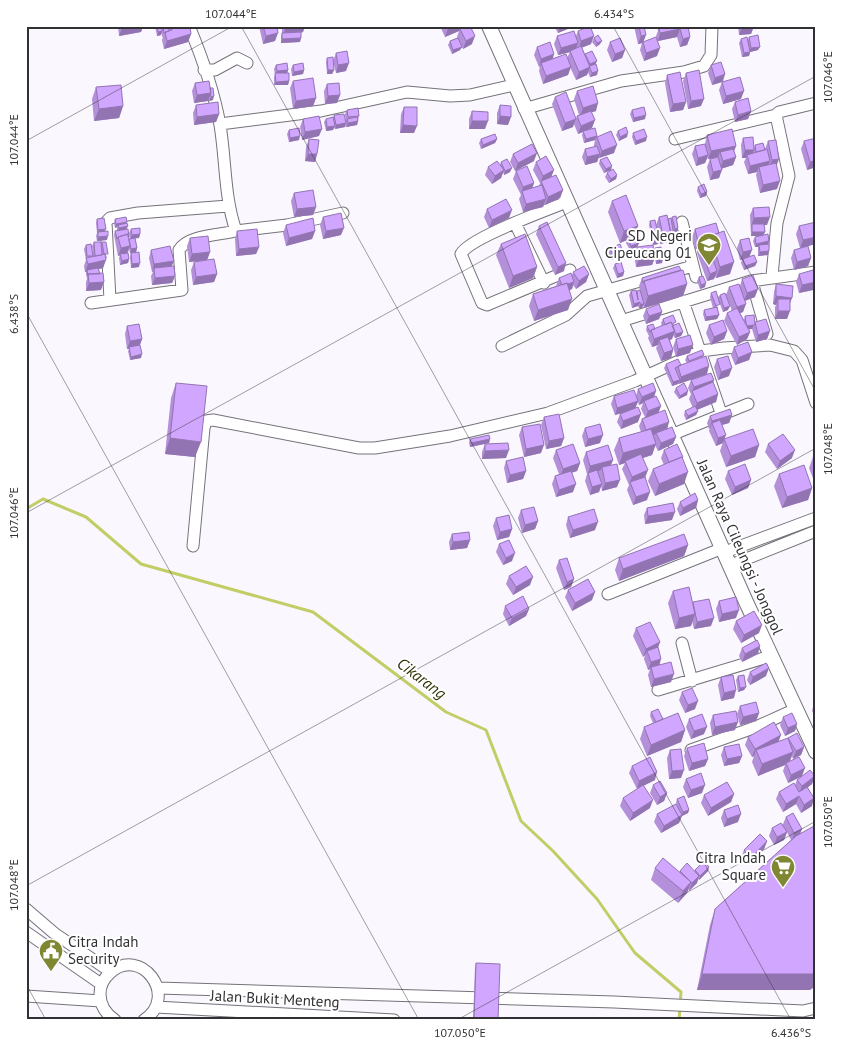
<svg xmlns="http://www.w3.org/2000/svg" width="842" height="1046" font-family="'PT Sans',sans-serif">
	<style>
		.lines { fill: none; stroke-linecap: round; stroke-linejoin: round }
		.stream { stroke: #c2cd65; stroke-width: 3 }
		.minor-casing { stroke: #757279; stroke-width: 13 }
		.major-casing { stroke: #757279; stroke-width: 16 }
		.minor { stroke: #fff; stroke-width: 11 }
		.major { stroke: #fff; stroke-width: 14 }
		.wall { fill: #b48fda }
		.shaded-wall { fill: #9274b2 }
		.building { fill: #d1a6fe; stroke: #9274b2 }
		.ticks { fill: none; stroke: #313033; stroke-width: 1; stroke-opacity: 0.45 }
		.labels { text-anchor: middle; stroke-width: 4; stroke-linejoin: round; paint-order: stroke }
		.poi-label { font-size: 15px; fill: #313033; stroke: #fff; text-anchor: end }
		.street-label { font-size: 15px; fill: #313033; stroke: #fff }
		.water-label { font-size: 16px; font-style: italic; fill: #2f3305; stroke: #fff }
		.neatline { fill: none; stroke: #313033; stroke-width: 2 }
		.ticks-label { font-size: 12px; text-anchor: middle; fill: #313033 }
	</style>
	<rect width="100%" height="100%" fill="#faf7ff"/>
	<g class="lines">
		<path class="stream" d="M26,509L43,499L86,517L141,564L313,612L446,712L486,730L521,821L553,851L597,899L635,953L681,992L679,1020"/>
		<defs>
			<path id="minor" d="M189,26C202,57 214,92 220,125C226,161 224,196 236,231L287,225L343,213
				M204,70H215L237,58L247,63
				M524,109L621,81L684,72L704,66L711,55L712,26
				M220,124L321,111L407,92L450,96L470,95L514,85
				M675,139L776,115
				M567,202C547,210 469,238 461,254L482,303L487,305L570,270
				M682,222L696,277
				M515,223L544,283
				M772,276L777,223L789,176L776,115L779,112L816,103
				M752,282L767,334
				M110,300L106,222L110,218L138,213L228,206
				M683,301L721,413
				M91,303L182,290L179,250C188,235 220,235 236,231
				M621,321L751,281L816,272
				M502,346L566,315L587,296L693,266
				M671,435L748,404
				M193,546L204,428L206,421L213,420L359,448H375L450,436L548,413L635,381L701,351L724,348L770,345L794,351L802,360L816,403
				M725,552L816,518
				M731,565L816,531
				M608,594L723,548
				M682,643L692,681
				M658,690L771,656
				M691,750L756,727L796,709
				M26,909L54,933L111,972
				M26,932L101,984
				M158,988L614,1002L803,1011L816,1008
				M26,996L101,1001
				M156,1007L394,1020
				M115,1020C106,1014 100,1005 100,994C100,986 103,979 110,973C140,945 180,996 144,1020"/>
			<path id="major" d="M489,26L747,604L816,752"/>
		</defs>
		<use href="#minor" class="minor-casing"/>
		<use href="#major" class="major-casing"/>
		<use href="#minor" class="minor"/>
		<use href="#major" class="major"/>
	</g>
	<path class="wall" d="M118,26H143L141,32L119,36Z
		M155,26H190L191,34L188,42L164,49L162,40L163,37H162V33L161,35L157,36Z
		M259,26H277L275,41L263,44Z
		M282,26H305L303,32L301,33L300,42L281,43V37L282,33Z
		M440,26H470L472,44L463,49L462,47L460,50L452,54L448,45L450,41L457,38V37L459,31L445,37Z
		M554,26H571L570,28L558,33Z
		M634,26H644L643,42L657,41L656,36L658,31L657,26H688L690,37L687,45L680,47L677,37L658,41L657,56L644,61L640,50L642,43L638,44Z
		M738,26H754L751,34L739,35Z
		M578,31L591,44L582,47L585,55V54L596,64L597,75L590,77L588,72L587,75L576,80L570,67L568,75L543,84L539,71L540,66L539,67L534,55L537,47L553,59L567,58L570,52L558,55L554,44L557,36H576Z
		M749,37L758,50L750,52L749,56L742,57L739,43L741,39L748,40Z
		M594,38L600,44L596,47L592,42Z
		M610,42L625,50L622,58L612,62L607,50Z
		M336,53L346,71L336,73L333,61Z
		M327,58L334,70L332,74H327L326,62Z
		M276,65L288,70L287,73L289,81L288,85H274V77L275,74L274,69Z
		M293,65L304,70L303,74L292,76L291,69Z
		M711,65L725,74L723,82L741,99L723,104L719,90L722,82L712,85L708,73Z
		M686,73L701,106L688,109L683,81Z
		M667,75L686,102L683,110L670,112L665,83Z
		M209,81L213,100L209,101V99L208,101L194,103L192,91L195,83Z
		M293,81L316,98L313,106L293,109L290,88Z
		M327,84L340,95L337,103L325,104L324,91Z
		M96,87L123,106L119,118L94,121L92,99Z
		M577,91L596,111L592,112V128L586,130L597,136L614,153L599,158V157L597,162L585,165L582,157L585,149L594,147V145L595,140L584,143L582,135L583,132L578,134L574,124L577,116L579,115L574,99Z
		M555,97L573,127L562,131L552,104Z
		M735,102L751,111L748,119L735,122L732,109Z
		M196,105L219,114L216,122L194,125L193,113Z
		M500,105L508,125L497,124V113Z
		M404,107L414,133H400L401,114Z
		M347,110L359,116L357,125L346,127V124L345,127L335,129L334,127L333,130L326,131L324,122L326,119L333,118L334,115L346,122L345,114Z
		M632,110L645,119L633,122L630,114Z
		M472,111L485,129H469V119Z
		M303,119L319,136L302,140L300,127Z
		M289,130L299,140L289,142L287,134Z
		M618,131L627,137L619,141L616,135Z
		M633,133L646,141L635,145L632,137Z
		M707,135L736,146L734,151L736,157L733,165L721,169L719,178L710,180L707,167L710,159L718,157L708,159V157L705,163L696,166L692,154L695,146L705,144Z
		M743,138L754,148L755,145L765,149L768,141L776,166L777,189L760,193L756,175L757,172L748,174L744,162L746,158H742L741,145Z
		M309,139L317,154L315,162L305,161L306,147Z
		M481,139H497L495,143L481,149L479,143Z
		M804,141L816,167L807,170L801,149Z
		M513,154L534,161L515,171L510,162Z
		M600,160L611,170L604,173L599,164Z
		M501,162L510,172L504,175L503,172L501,178L492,184L485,175L488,167L500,165Z
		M536,162L551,177L563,190L560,198L545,205L544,203L543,207L523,212L519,199L521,195L513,179L516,171L534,183L532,188L539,186L540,183L533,170Z
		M607,173L617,175L616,179L609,183L605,177Z
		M698,187L706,196L700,198L697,191Z
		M294,193L316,207L313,215L294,217L291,201Z
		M612,201L639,243L637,247L630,250L626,243L627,240L620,243L608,212Z
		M753,208L767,225H764L765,232L763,235L769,241L768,244V255L758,256V247H755L753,241L755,237L760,236H751L750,215Z
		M487,209L509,218L489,228L484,217Z
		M323,217L341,235L323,239L320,225Z
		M659,217L671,219L672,217L678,228L677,232L674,233L673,240H669L668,242L660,244L656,225Z
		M97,219L105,231L107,240L97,241L96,236L97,233L96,223Z
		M115,219L126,223V229L129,239H130L129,233L131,229L140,234L139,238H135L137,248L136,252L130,253L129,249L128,253L129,259L128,263L120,265L119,258L120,255L118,256L114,235L115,231L117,230V227L115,228L114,223Z
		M650,221L658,244L653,245L649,225Z
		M716,223L730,274L716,278L715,276L714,279L707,281L697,253L698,248L695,249L692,237L695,229Z
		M286,225L315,231L312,239L286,246L283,233Z
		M539,226L564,271L555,275L536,234Z
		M799,226L816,244L800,248L796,234Z
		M237,231L259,247L256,254L236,256L235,239Z
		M190,238L210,252L207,260L189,262L187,246Z
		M740,240L750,256L757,262L755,266L744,270L741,263L742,259L740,260L737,248Z
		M94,242L101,245L102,242L107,258H106L103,268L99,269L101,290L86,291V282L87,279L86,274V272H85L84,266L86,260L84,249L86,245L93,257L92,246Z
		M501,244L537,267L533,278L509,288L496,255Z
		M637,247L654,250L655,248L662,263L656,264L655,258L652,265L636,267L634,255Z
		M610,248L623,252L622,256L612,260L608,252Z
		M151,250L174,261L171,266L175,276L172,283L152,285L151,276L153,272H152L149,258Z
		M794,250L811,258L808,266L794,270L791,258Z
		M131,253L139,267L131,268L130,257Z
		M194,262L217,274L214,282L193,285L191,270Z
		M615,264L624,272L623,276L617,278L613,268Z
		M681,270L687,284L683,296L644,308L643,305L642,308H639L638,306L632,308L629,295L631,291L637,293V291H640L639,286L642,278Z
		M573,272L589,274L586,282L576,289L573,285L572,289L570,290L568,310L534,321L529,306L533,294L556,286L559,278L572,276Z
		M799,274L816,281L813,290L799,293L796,282Z
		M699,277L705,287L700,289L697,281Z
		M742,279L755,297L745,301L743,312L740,313L744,320L745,316L755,324V322L770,331L767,339L756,342L752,329H749L750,332L747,339L737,345L724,321L727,313L732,311L726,295L729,287L740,286Z
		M776,284L790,303L787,319H775V307L776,305L773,304L774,292Z
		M814,289H816V300H814L813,293Z
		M711,293L718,308L717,309L719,315L717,319L705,321L703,314L704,310L713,308L710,297Z
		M720,295L728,310L723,312L718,299Z
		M646,309L662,312L659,319L646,324L643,316Z
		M663,319L675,325L683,332L681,336L675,338L673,335L672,339L670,340L673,350L671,358L661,361L656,348L658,345L652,347L648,338L649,336L646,330L647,326L655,329L662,326L661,323Z
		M709,325L727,331L724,339L711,345L706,333Z
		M127,326L142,339L140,345L141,358L130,360L128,351L129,349H127L125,334Z
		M676,339L690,353L676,357L673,347Z
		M734,347L752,352L749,360L735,365L731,355Z
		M704,355L703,357L707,374L672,386L664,368L666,364L681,365L687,363L685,360L687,356Z
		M717,359L729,376L718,380L714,367Z
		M691,380H714L713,382L718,394L716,402L697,410L698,411L696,415L686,420L684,415L685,411L693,408L689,399L691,394L688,388Z
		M176,383L195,457L165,454L171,398Z
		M676,388L687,395L679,399L674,392Z
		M638,389L656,391L654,397L661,406L658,412L667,429L676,437L673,444L658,451L655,445L652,455L643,458L647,500L633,505L627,490L629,485L622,469L625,463L619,465L614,450L619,438L641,432L639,426L642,419L645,417L641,409L643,403L639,405L638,402L635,408L638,422L621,429L617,422L620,414L622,413L615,415L611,404L614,396H636Z
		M732,415L729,423L722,425L723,443L716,446L709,431L710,428L709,429L707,423L710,416Z
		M544,417L564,438L561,446L546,449L541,425Z
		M522,427L541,453L524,457L519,435Z
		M585,428L600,443L585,447L582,436Z
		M470,439H490L489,443L470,447L469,443Z
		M724,439L759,445L755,457L726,467L720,451Z
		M485,444L506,458L482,459V452Z
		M768,444L792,458L777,469L765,452Z
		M556,450L580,463L577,471L572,472L573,492L556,497L552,484L555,476L559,474L553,458Z
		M664,450L682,459L684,484L655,496L648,481L653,469L664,465L661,458Z
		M586,452L613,460L611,465L617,487L602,491L601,485L599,492L590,495L585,481L587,474L583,460Z
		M816,456V486L809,468L813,457Z
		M506,461L526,471L523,479L507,483L504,468Z
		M728,471L751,480L748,488L732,495L725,479Z
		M779,474L812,488L808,500L782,508L774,486Z
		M698,500L696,508L680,516L677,509L680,502Z
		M647,508L672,520L645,524L644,515Z
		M521,510L538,521L535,529L522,533L518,518Z
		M568,517L595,530L570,538L566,525Z
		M496,518L512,529L509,537L497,540L493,526Z
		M452,534L470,540L467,548L450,550L449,542Z
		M499,544L512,561L503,565L496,552Z
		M688,545L684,556L619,581L615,570L619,558Z
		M559,560L574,579L571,587L564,590L556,568Z
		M509,576L530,585L513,595L506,584Z
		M568,590L592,600L572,611L565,597Z
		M673,591L692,603L711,626L694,629L692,621L691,626L675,629L668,603Z
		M719,601L736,618L719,622L716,609Z
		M505,606L529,609L526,616L509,626L503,614Z
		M736,621L759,633L741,643L733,629Z
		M636,628L660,642L658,647L659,665L671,682L651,687L648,675L650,669L648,670L644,659L645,655L643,657L633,636Z
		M742,648L758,654L742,662L739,656Z
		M750,672L766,676L750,685L747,680Z
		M738,676L746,687L744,690L738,692L736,680Z
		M721,677L734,698L721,701L718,685Z
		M682,692L695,709L685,713L679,700Z
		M816,702V718L812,711L814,703Z
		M740,706L759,713L756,721L740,725L737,714Z
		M651,712L685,730L681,742L647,756L640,739L644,727L653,723L650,716Z
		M713,715L735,730L712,735L710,723Z
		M783,717L797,724L795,731L785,736L780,725Z
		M689,719L704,734L691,739L686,727Z
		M748,737L779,741L788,739V738L804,747L801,755L793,759L792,756L790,761L802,776H815L812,784L808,787L812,806L801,813L796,804L783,812L776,799L779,792L795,785L797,780L801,777L788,783L783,771L785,765L758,776L752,762L754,756L752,757L745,745Z
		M724,747L742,756L739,763L724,766L721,755Z
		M687,748L708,759L705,766L689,771L684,756Z
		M670,750L681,778L669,779L667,758Z
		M632,766L655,780L637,789L629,773Z
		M686,779L702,793L688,798L683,787Z
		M653,785L667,793L664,801L657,805L650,793Z
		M734,794L731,802L708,816L701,803L704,795Z
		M623,798L650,808L630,821L620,806Z
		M677,799L689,810L688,813L682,816L679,823L661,833L654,822L657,814L678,809L676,803Z
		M724,810L738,822L724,827L721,818Z
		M786,817L802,829L800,833L810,990H697L710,925L715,909L791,840L787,832L784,840L774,845L769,836L772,828L783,824Z
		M767,841L764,849L748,865L741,858L744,850Z
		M655,868L679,872L680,871H694L695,870L708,871L699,880L698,879L697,883L689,891L688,889L687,893L678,903L651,880Z
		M476,963L498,1020H473L475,967Z"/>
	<path class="shaded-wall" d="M132,26H143L141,32L119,36L122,28Z
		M293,26H305L303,32L283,35L286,27Z
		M449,26H469L460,29L459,31L445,37Z
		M560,26H571L570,28L558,33Z
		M754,26L751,34L739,35L742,27Z
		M680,29L677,37L658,41L660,33Z
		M162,31L161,35L157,36L158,32Z
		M278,33L275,41L263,44L266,36Z
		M191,34L188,42L164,49L167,41Z
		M646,35L643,43L638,44L641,36Z
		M475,36L472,44L463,49L466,41Z
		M594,36L591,44L579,49L581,41Z
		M690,37L687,45L680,47L683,39Z
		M301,38L300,42L281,43L282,39Z
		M602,41L600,44L596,47L597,43Z
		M578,43L575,51L558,55L561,48Z
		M462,47L460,50L452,54L453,50Z
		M760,47L758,50L750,52L749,56L742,57L744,53L749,52L751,48Z
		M660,48L657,56L644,61L646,53Z
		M625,50L622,58L612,62L615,54Z
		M554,54L552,62L541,63L540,66L539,67L541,59Z
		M597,61L595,65L590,67L587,75L576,80L579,72L589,66L590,64Z
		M349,63L346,71L336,73L338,65Z
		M571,67L568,75L543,84L546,76Z
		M288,70L287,74L275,75L277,71Z
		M304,70L303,74L292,76L294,72Z
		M328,70H334L332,74H327Z
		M598,71L597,75L590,77L592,73Z
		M725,74L722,82L712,85L715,78Z
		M289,81L288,85H274L276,82Z
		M744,91L741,99L723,104L726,96Z
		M211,93L208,101L194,103L197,95Z
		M340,95L337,103L325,104L328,96Z
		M214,96L213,100L209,101L211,97Z
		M316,98L313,106L293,109L296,101Z
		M704,99L701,106L688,109L691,101Z
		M686,102L683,110L670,112L673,104Z
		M598,103L596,111L580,116L583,108Z
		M123,106L119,118L94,121L99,109Z
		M751,111L748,119L735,122L738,115Z
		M219,114L216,122L194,125L197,117Z
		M646,115L645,119L633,122L634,118Z
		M500,116L511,117L508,125L497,124Z
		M576,119L573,127L562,131L565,123Z
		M595,120L592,128L578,134L581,126Z
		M358,121L357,125L346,127L348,123Z
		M472,121H488L485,129H469Z
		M346,123L345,127L335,129L336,125Z
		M403,125L417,126L414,133H400Z
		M335,126L333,130L326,131L327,127Z
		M322,129L319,136L302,140L305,132Z
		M628,133L627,137L619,141L620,137Z
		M300,136L299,140L289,142L290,138Z
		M597,136L595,140L584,143L586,139Z
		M647,137L646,141L635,145L636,141Z
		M497,139L495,143L481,149L483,145Z
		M617,145L614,153L599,158L602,151Z
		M736,146L733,154L720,152L718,157L708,159L711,151Z
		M745,150H754L751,157L747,155L746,158H742Z
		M537,153L534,161L515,171L518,163Z
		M308,154H317L315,162L305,161Z
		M600,154L597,162L585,165L587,157Z
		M708,155L705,163L696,166L698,158Z
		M736,157L733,165L720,169L723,161Z
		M779,159L776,167L769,168L772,160Z
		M816,160V167L807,170L810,162Z
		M770,161L767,169L759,167L757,172L748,174L750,166Z
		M612,166L611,170L604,173L606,169Z
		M512,168L510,172L504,175L505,171Z
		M504,170L501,178L492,184L495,176Z
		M554,170L551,178L541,181L543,176Z
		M722,170L719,178L710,180L713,172Z
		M617,175L616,179L609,183L611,179Z
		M780,181L777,189L760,193L763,185Z
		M534,183L531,191H522L521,195L523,187Z
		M563,190L560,198L545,205L548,197Z
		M707,192L706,196L700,198L701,194Z
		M546,199L543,207L523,212L526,204Z
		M316,207L313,215L294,217L297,209Z
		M512,210L509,218L489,228L492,220Z
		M770,217L767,225L752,226V224L751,226L754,218Z
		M127,222L125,226L118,225L117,227L115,228L116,224Z
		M128,226L126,230L117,232L119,228Z
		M638,226L634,238L628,239L627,240L620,243L624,231Z
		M344,228L341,235L323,239L326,231Z
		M678,228L677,232L673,233L675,229Z
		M106,229L104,233H97L98,230Z
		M315,231L312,239L286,246L289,238Z
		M752,232H765L763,236H751Z
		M140,234L139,238L130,239L132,235Z
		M671,234L668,242L660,244L663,236Z
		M108,236L107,240L97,241L98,237Z
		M674,236L673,240H669L670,237Z
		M816,237V244L800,248L803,240Z
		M709,238L707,246L700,245L698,248L695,249L698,241Z
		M659,240L658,244L653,245L654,241Z
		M769,241L768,245H759L758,247H755L756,244Z
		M639,243L637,247L630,250L631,246Z
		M130,246L127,253L118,256L121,248Z
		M259,247L256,254L236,256L239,249Z
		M137,248L136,252L130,253L131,249Z
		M752,250L749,258L740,260L743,252Z
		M769,251L768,255L758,256L760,252Z
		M210,252L207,260L189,262L192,254Z
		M623,252L622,256L612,260L613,256Z
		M655,257L652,265L636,267L639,259Z
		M811,258L808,266L794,270L797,262Z
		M129,259L128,263L120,265L122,261Z
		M663,259L662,263L656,264L657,260Z
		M106,260L103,268L87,272V270L86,272H85L88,264Z
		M174,261L171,268H154L152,272L154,264Z
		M734,262L730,274L716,278L720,267Z
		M757,262L755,266L744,270L745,266Z
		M140,263L139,267L131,268L132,264Z
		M566,263L564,271L555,275L558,267Z
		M537,267L533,278L509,288L513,276Z
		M717,271L714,279L707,281L710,274Z
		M624,272L623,276L617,278L618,274Z
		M217,274L214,282L193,285L196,277Z
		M589,274L586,282L576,289L579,281Z
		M175,276L172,283L152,285L155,278Z
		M104,282L101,290L86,291L89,283Z
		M574,282L572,289L560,294L562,286Z
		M816,282L813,290L799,293L802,285Z
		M706,283L705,287L700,289L701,285Z
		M687,284L683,296L644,308L648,296Z
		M758,289L755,297L744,301L747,293Z
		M776,296L792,298L789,306L778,299L776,305L773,304Z
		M572,299L568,310L534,321L538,310Z
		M640,302L638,306L632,308L634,304Z
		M640,304H644L642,308H639Z
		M746,304L743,312L734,315L737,307Z
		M730,306L728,310L723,312L724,308Z
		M778,311H790L787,319H775Z
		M662,312L659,319L646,324L649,316Z
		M719,315L717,319L705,321L706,317Z
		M754,325L752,329L744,330L746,326Z
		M675,331L672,339L660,344L659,340L658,345L652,347L654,339Z
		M727,331L724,339L711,345L714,337Z
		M770,331L767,339L756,342L758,335Z
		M683,332L681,336L675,338L676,334Z
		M750,332L747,339L737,345L739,337Z
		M142,339L139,347H129V349H127L130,341Z
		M693,345L690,353L676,357L678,349Z
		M673,350L671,358L661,361L664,353Z
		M752,352L749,360L735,365L738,358Z
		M142,354L141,358L130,360L131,357Z
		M709,366L707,374L679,384L681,377Z
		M732,368L729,376L718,380L721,372Z
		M680,380L678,384L672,386L673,382Z
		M714,380L711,388L692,392L694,387Z
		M656,391L653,399L644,401L643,403L639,405L642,397Z
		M688,391L687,395L679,399L680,396Z
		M718,394L716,402L694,411L697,403Z
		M638,401L635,409L615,415L617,408Z
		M661,406L658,414L645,419L648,411Z
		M698,411L696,415L686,420L688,416Z
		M641,414L638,422L621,429L623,421Z
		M732,415L729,423L714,427L712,423L710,428L709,429L712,421Z
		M669,422L667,430L643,439L646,431Z
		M603,435L600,443L585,447L588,439Z
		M726,435L723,443L716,446L718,438Z
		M676,437L673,444L658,451L661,443Z
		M170,438L201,442L195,457L165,454Z
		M564,438L561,446L546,449L549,441Z
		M490,439L489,443L470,447L471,443Z
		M656,444L652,455L626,463L625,461V463L619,465L623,453Z
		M544,445L541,453L524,457L526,449Z
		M759,445L755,457L726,467L731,456Z
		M509,450L506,458L482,459L485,451Z
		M795,450L792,458L777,469L780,461Z
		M613,460L610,467H602L601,470L588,474L590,466Z
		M580,463L577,471L560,477L563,469Z
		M648,470L645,478L630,482L632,477Z
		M526,471L523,479L507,483L510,475Z
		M688,472L684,484L655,496L659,484Z
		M620,480L617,487L602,491L605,483Z
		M751,480L748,488L732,495L735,487Z
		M576,484L573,492L556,497L559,490Z
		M602,484L599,492L590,495L592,487Z
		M812,488L808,500L782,508L787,497Z
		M650,492L647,500L633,505L636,497Z
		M698,500L696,508L680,516L683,508Z
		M675,512L672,520L645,524L648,516Z
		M538,521L535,529L522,533L525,525Z
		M598,522L595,530L570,538L573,530Z
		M512,529L509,537L497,540L500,532Z
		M470,540L467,548L450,550L453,542Z
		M688,545L684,556L619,581L623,569Z
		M515,553L512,561L503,565L506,558Z
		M533,577L530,585L513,595L516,587Z
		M574,579L571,587L564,590L567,582Z
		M595,592L592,600L572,611L575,603Z
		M529,609L526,616L509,626L512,618Z
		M739,610L736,618L719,622L722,614Z
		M695,614L691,626L675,629L679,618Z
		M714,618L711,626L694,629L697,622Z
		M762,625L759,633L741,643L744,635Z
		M660,642L657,650L647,651L645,655L643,657L646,649Z
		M760,646L758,654L742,662L745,654Z
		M661,659L659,667H651L650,669L648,670L651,662Z
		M769,668L766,676L750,685L753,677Z
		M674,674L671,682L651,687L654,679Z
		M746,687L744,690L738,692L740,688Z
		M736,690L734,698L721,701L724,693Z
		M698,701L695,709L685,713L688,705Z
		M759,713L756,721L740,725L743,717Z
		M738,722L735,730L712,735L715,727Z
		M797,724L795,731L785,736L788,728Z
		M707,727L704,734L691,739L694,731Z
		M685,730L681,742L647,756L651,745Z
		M781,735L778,743L756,750L754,756L752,757L755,749Z
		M804,747L801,755L793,759L796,751Z
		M793,752L789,763H786L785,765L758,776L762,764Z
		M742,756L739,763L724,766L727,759Z
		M708,759L705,766L689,771L692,763Z
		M805,768L802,776L788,783L791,775Z
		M684,770L681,778L669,779L672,771Z
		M657,772L655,780L637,789L639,781Z
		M815,776L812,784L799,794L802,786Z
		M705,785L702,793L688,798L691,790Z
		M667,793L664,801L657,805L660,797Z
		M734,794L731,802L708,816L711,808Z
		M799,796L796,804L783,812L786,804Z
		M814,798L812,806L801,813L804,805Z
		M653,800L650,808L630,821L633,813Z
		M689,810L688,813L682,816L679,823L661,833L664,826L681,816L683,812Z
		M741,814L738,822L724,827L727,819Z
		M802,829L799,837L792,841L794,833Z
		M787,832L784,840L774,845L777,837Z
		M767,841L764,849L748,865L751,858Z
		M709,867L708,871L699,880L700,876Z
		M699,876L697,883L689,891L692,883Z
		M691,882L687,893L678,903L683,891Z
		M702,974H816V986L810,990H697Z"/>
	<path class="building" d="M157,26H162V31L158,32Z
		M163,26H169V31L164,33Z
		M171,26H190L191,34L167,41L165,32L172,30Z
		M263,26H277L278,33L266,36Z
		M465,26H470L475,36L466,41L460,29Z
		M590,26L594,36L581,41L578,31Z
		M639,26H644L646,35L641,36Z
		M668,26H688L690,37L683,39L680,29L660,33L659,28Z
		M574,31L578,43L561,48L557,36Z
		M301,32V38L282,39V33Z
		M598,35L602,41L597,43L594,38Z
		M758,35L760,47L751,48L749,37Z
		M656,37L660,48L646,53L643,42Z
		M747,37L750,52L744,53L741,39Z
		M458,38L462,47L453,50L450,41Z
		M620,38L625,50L615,54L610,42Z
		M550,42L554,54L541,59L537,47Z
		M581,46L590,67L579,72L570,51Z
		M347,51L349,63L338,65L336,53Z
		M592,51L597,61L590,64L585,54Z
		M566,54L571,67L546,76L541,63Z
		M333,57L334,70H328L327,58Z
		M721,62L725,74L715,78L711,65Z
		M287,63L288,70L277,71L276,65Z
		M303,63L304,70L294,72L293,65Z
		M596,64L598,71L592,73L589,66Z
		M699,70L704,99L691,101L686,73Z
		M680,72L686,102L673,104L667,75Z
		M275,73H289V81L276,82Z
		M740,77L744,91L726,96L722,82Z
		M313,78L316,98L296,101L293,81Z
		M209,81L211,93L197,95L195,83Z
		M339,83L340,95L328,96L327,84Z
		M121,85L123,106L99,109L96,87Z
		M593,86L598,103L583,108L577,91Z
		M210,88H213L214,96L211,97Z
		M566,92L576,119L565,123L555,97Z
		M748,98L751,111L738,115L735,102Z
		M218,102L219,114L197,117L196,105Z
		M500,105L511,106V117L500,116Z
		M404,107H417V126L403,125Z
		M644,107L646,115L634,118L632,110Z
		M358,108L359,116L348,117L347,110Z
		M472,111L488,112V121H472Z
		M591,111L595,120L581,126L577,116Z
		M344,114L346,123L336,125L334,115Z
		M319,116L322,129L305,132L303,119Z
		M333,117L335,126L327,127L326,119Z
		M357,117L358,121L348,123L347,119Z
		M626,127L628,133L620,137L618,131Z
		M299,128L300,136L290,138L289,130Z
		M595,128L597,136L586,139L583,131Z
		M644,129L647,137L636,141L633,133Z
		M732,129L736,146L711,151L707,135Z
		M611,131L617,145L602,151L597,137Z
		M495,134L497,139L483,145L481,139Z
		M753,137L754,150H745L743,138Z
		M816,138V160L810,162L804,141Z
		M309,139L319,140L317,154H308Z
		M776,140L779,159L772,160L768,141Z
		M763,143L765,150L756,152L755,145Z
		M532,144L537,153L518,163L513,154Z
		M705,144L708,155L698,158L695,146Z
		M597,146L600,154L587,157L585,149Z
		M733,149L736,157L723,161L720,152Z
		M767,149L770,161L750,166L747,155Z
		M546,156L554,170L543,176L536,162Z
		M607,157L612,166L606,169L600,160Z
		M718,157L722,170L713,172L710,159Z
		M507,159L512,168L505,171L501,162Z
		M497,161L504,170L495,176L488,167Z
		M776,163L780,181L763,185L759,167Z
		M527,166L534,183L523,187L516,171Z
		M613,169L617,175L611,179L607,173Z
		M556,175L563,190L548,197L541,181Z
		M704,184L707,192L701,194L698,187Z
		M542,185L546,199L526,204L522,191Z
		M313,190L316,207L297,209L294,193Z
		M626,195L638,226L624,231L612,201Z
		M506,199L512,210L492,220L487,209Z
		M769,207L770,217L754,218L753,208Z
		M341,213L344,228L326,231L323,217Z
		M667,215L671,234L663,236L659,217Z
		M676,216L678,228L675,229L672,217Z
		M126,217L127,222L116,224L115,219Z
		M104,218L106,229L98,230L97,219Z
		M313,218L315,231L289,238L286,225Z
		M671,218L674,236L670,237L671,234L668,219Z
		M655,220L659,240L654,241L650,221Z
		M547,222L566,263L558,267L539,226Z
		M816,222V237L803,240L799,226Z
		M127,223L128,226L119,228L118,225Z
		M716,223L719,233L710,236L709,238L698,241L695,229Z
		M752,224H764L765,232H752Z
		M140,228V234L132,235L131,229Z
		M128,229L129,237H128V234L118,237L117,239L115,231Z
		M257,229L259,247L239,249L237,231Z
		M108,231V236L98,237V232Z
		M724,231L734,262L720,267L710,236Z
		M128,234L130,246L121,248L118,237Z
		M525,234L537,267L513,276L501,244Z
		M768,234L769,241L756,244L755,237Z
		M635,235L639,243L631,246L628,239Z
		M208,236L210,252L192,254L190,238Z
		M135,238L137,248L131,249L129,239Z
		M749,238L752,250L743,252L740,240Z
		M94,242H101L102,255L95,256Z
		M102,242H106L108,254H104Z
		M707,242L717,271L710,274L700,245Z
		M91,244L93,256H87L86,245Z
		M620,244L623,252L613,256L610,248Z
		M769,244V251L760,252L759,245Z
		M653,245L655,257L639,259L637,247Z
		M170,246L174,261L154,264L151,250Z
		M808,246L811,258L797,262L794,250Z
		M661,247L663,259L657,260L655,248Z
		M139,252L140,263L132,264L131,253Z
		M128,253L129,259L122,261L120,254Z
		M105,254L106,260L88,264L86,258Z
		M754,255L757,262L745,266L743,259Z
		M214,259L217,274L196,277L194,262Z
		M621,262L624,272L618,274L615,264Z
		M174,266L175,276L155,278L154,268Z
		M584,266L589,274L579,281L573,272Z
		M679,266L681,270L644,281L643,283L642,278Z
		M98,268L100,274H88V276L87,270Z
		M683,270L687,284L648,296L644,281Z
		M813,270L816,282L802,285L799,274Z
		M103,273L104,282L89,283L88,274Z
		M571,273L574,282L568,284L567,283L562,285L559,278Z
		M753,275L758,289L747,293L742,279Z
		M703,276L706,283L701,285L699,277Z
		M567,283L572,299L538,310L533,294Z
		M739,284L746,304L737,307L729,287Z
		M776,284L793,286L792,298L776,296Z
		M814,289H816V296H815Z
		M636,290L638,300L637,291L640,290L644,304H640V302L634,304L631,291Z
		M716,291L720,304L716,306L711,293Z
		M725,293L730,306L724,308L720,295Z
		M778,299H790V311H778Z
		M659,304L662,312L649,316L646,309Z
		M717,307L719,315L706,317L704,310Z
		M737,308L750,332L739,337L727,313Z
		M673,315L676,322L672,324L671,322L665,325L663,319Z
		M754,315L755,324L754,325L747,326L746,323L745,316Z
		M766,319L770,331L758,335L755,322Z
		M723,320L727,331L714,337L709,325Z
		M671,322L675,331L654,339L651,330Z
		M679,323L683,332L676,334L672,326Z
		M139,324L142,339L130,341L127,326Z
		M653,324L655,329L651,330L650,332L647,326Z
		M690,335L693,345L678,349L676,339Z
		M668,337L673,350L664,353L659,340Z
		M748,342L752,352L738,358L734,347Z
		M140,345L142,354L131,357L129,347Z
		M702,350L704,355L689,361L687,356Z
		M706,356L709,366L681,377L678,366Z
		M728,356L732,368L721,372L717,359Z
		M678,359L681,365L675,368L680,380L673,382L666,364Z
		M711,373L714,380L694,387L691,380Z
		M713,382L718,394L697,403L692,391Z
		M176,383L207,386L201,442L170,438Z
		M653,383L656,391L642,397L638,389Z
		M684,383L688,391L680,396L676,388Z
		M634,390L638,401L617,408L614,396Z
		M656,396L661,406L648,411L644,401Z
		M695,406L698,411L688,416L685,411Z
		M638,407L641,414L623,421L620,414Z
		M730,409L732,415L712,421L710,416Z
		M665,410L669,422L646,430L642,419Z
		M559,414L564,438L549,441L544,417Z
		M720,420L726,435L718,438L712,423Z
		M540,424L544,445L526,449L522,427Z
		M600,424L603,435L588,439L585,428Z
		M672,427L676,437L661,443L656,433Z
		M651,429L656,444L623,453L619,438Z
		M753,429L759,445L731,456L724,439Z
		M783,434L795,450L780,461L768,444Z
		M489,435L490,439L471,443L470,439Z
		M508,443L509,450L485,451V444Z
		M573,444L580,463L563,469L556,450Z
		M677,444L683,457L682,458V457L669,462L664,450Z
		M608,445L613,460L590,466L586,452Z
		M641,454L648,470L632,477L625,461Z
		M816,456V464L813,457Z
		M523,457L526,471L510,475L506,461Z
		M682,457L688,472L659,484L653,469Z
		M617,464L620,480L605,483L602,467Z
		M745,464L751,480L735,487L728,471Z
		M804,465L812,488L787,497L779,474Z
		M597,470L602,484L592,487L588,473Z
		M571,471L576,484L559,490L555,476Z
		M645,477L650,492L636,497L630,482Z
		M695,493L698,500L683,508L680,502Z
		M673,503L675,512L648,516L647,508Z
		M534,507L538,521L525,525L521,510Z
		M594,509L598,522L573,530L568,517Z
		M509,515L512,529L500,532L496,518Z
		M469,532L470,540L453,542L452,534Z
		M684,534L688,545L623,569L619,558Z
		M509,540L515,553L506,558L499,544Z
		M567,558L574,579L567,582L559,560Z
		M526,566L533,577L516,587L509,576Z
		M588,579L595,592L575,603L568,590Z
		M689,587L695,614L679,618L673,591Z
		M523,596L529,609L512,618L505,606Z
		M736,597L739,610L722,614L719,601Z
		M709,599L714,618L697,622L693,602Z
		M754,611L762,625L744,635L736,621Z
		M650,622L660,642L646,649L636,628Z
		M757,640L760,646L745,654L742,648Z
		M658,647L661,659L651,662L647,651Z
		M671,662L674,674L654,679L651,667Z
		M766,663L769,668L753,677L750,672Z
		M733,675L736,690L724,693L721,677Z
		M744,675L746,687L740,688L738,676Z
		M692,688L698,701L688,705L682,692Z
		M756,702L759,713L743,717L740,706Z
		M658,709L663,719L656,722L651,712Z
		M736,711L738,722L715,727L713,715Z
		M678,713L685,730L651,745L644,727Z
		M792,713L797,724L788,728L783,717Z
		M702,714L707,727L694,731L689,719Z
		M774,722L781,735L755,749L748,737Z
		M797,733L804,747L796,751L788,738Z
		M788,738L793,752L762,764L756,750Z
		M704,743L708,759L692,763L687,748Z
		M739,744L742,756L727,759L724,747Z
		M681,749L684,770L672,771L670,750Z
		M650,757L657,772L639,781L632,766Z
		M799,757L805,768L791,775L786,763Z
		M810,770L815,776L802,786L797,780Z
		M701,773L705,785L691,790L686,779Z
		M660,781L667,793L660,797L653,785Z
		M727,782L734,794L711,808L704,795Z
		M794,783L799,792L807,787L814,798L804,805L799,796L786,804L779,792Z
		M643,785L653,800L633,813L623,798Z
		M684,796L689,810L683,812L677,799Z
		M676,804L682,815L664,826L657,814Z
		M738,805L741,814L727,819L724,810Z
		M793,813L802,829L794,833L786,817Z
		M781,823L787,832L777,837L772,828Z
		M816,825V974H702L715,909L796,836Z
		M760,834L767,841L751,858L744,850Z
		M663,858L691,882L683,891L655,868Z
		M704,861L709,867L700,876L695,870Z
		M687,863L699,876L692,883L680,871Z
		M476,963L500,964L498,1020H474Z"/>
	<path class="ticks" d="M241,26L791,1020M613,26L816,392M26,141L233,26M26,312L419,1020M26,513L816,76M26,886L816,448M26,984L46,1020M457,1020L816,821"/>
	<defs>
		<symbol id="school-pin" viewBox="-11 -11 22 30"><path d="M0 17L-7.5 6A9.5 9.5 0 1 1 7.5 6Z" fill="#7f8733" stroke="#fff"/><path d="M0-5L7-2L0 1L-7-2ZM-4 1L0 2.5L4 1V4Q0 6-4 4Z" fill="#fff"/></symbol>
		<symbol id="supermarket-pin" viewBox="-11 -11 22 30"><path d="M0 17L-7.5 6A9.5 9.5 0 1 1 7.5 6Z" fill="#7f8733" stroke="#fff"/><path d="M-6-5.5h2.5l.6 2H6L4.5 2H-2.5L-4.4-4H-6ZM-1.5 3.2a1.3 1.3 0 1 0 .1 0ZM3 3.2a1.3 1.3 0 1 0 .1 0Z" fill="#fff"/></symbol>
		<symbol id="civic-pin" viewBox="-11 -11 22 30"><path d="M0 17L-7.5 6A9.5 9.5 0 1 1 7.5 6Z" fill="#7f8733" stroke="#fff"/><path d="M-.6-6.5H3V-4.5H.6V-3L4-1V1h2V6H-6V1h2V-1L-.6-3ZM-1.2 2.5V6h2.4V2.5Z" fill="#fff"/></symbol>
	</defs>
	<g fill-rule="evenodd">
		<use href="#school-pin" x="695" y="231" width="28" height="38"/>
		<use href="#supermarket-pin" x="769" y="853" width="28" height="38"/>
		<use href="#civic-pin" x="37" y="937" width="28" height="38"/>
	</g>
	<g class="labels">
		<g class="poi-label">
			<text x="692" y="241">SD Negeri<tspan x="692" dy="17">Cipeucang 01</tspan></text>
			<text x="766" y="863">Citra Indah<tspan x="766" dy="17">Square</tspan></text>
			<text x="68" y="947" text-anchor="start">Citra Indah<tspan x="68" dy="17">Security</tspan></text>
		</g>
		<g class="street-label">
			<text transform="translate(740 547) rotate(66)" y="5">Jalan Raya Cileungsi - Jonggol</text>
			<text transform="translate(275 999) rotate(3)" y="5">Jalan Bukit Menteng</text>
		</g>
		<g class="water-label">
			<text transform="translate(422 678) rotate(37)" y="6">Cikarang</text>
		</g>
	</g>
	<rect width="842" height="1046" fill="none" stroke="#ffffff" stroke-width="55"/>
	<rect x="28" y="28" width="786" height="990" class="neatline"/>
	<g class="ticks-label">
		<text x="231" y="18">107.044°E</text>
		<text x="614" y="18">6.434°S</text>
		<text transform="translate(828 77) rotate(-90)" y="4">107.046°E</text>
		<text transform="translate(14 140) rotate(-90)" y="4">107.044°E</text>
		<text transform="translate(14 314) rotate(-90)" y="4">6.438°S</text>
		<text transform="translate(828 449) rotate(-90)" y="4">107.048°E</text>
		<text transform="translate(14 513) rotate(-90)" y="4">107.046°E</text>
		<text transform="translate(828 822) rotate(-90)" y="4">107.050°E</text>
		<text transform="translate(14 885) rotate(-90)" y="4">107.048°E</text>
		<text x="460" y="1037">107.050°E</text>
		<text x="791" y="1037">6.436°S</text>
	</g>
</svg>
